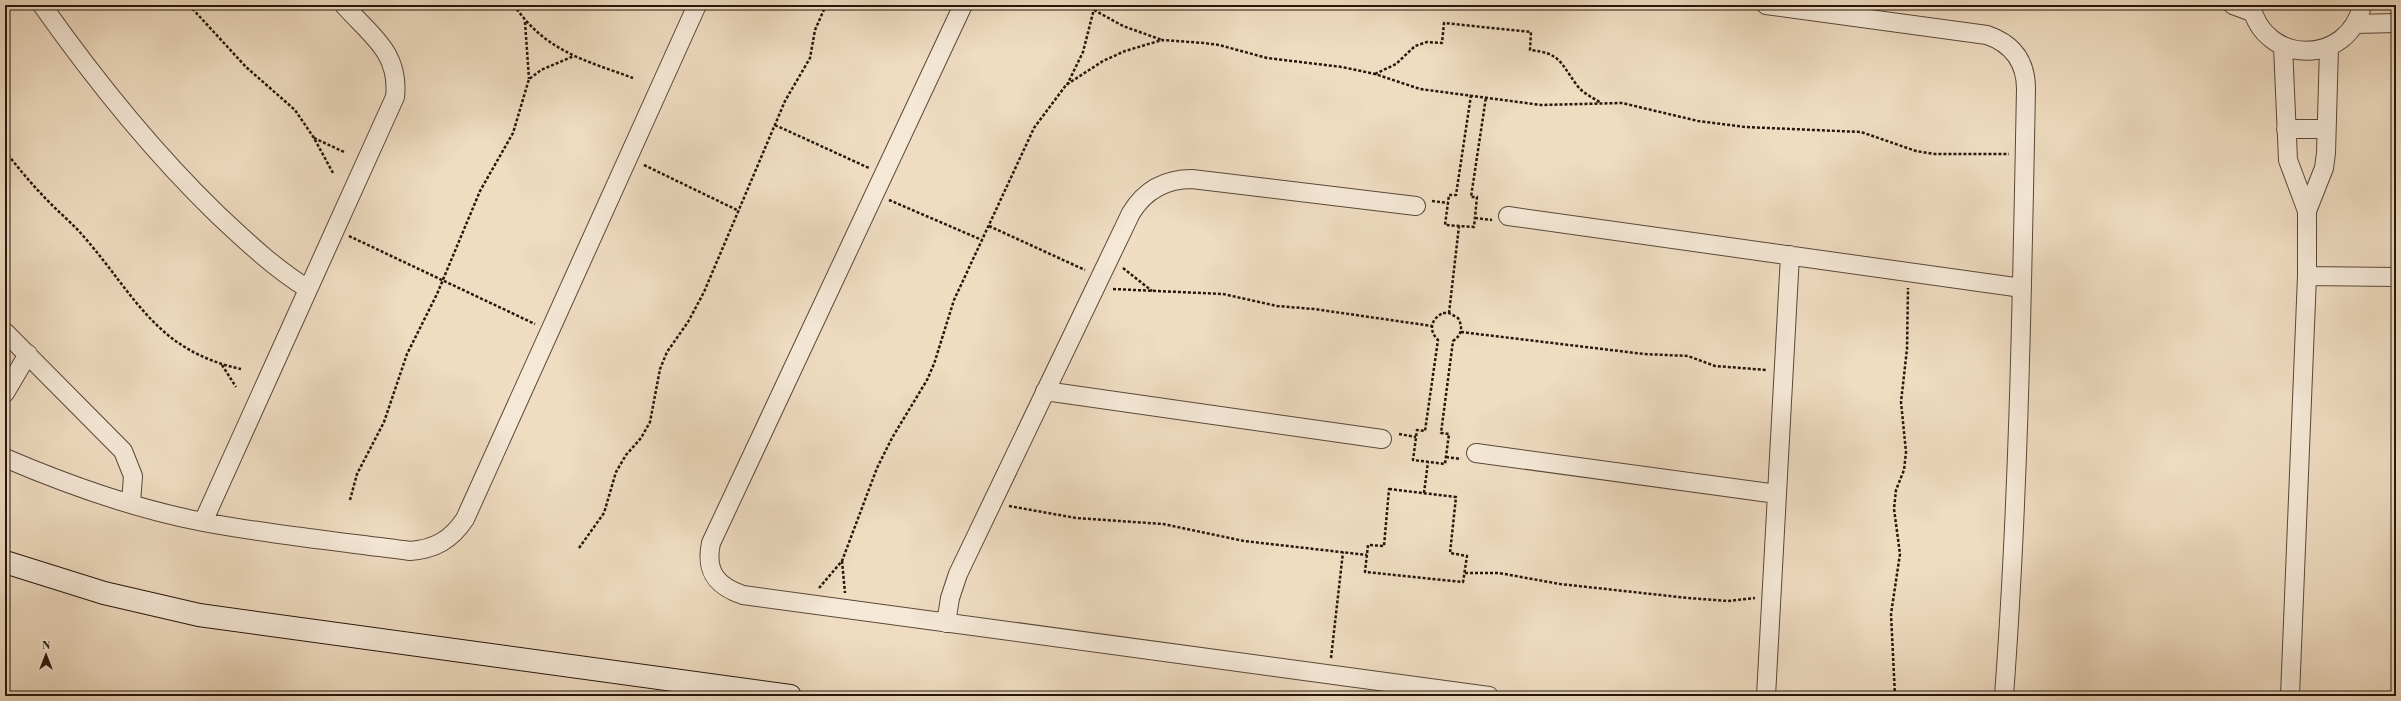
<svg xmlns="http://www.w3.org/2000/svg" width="2401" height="701" font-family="'Libre Bodoni',serif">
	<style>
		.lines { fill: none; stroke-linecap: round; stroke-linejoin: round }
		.street-casing { stroke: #594839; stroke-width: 20 }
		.secondary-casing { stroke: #27170c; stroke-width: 24 }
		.path { stroke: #27170c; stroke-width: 2.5; stroke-dasharray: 3 2; stroke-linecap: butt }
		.street { stroke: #f5e8d7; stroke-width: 18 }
		.secondary { stroke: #f5e8d7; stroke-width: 22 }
	</style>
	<rect width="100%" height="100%" fill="#efdcc1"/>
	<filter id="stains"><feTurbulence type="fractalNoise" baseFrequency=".005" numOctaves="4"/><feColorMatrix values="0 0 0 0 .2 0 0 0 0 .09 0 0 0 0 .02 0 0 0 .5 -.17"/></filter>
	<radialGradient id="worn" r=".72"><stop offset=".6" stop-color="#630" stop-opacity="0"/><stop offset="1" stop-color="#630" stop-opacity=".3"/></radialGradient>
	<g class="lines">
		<defs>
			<path id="street" d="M42,5C95,80 151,150 217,214C247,242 273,267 308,289
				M963,5L711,543C705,571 716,586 743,595L1489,696
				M1766,5L1987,35C2013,44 2026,62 2026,89C2022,291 2019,494 2004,696
				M2233,5L2252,12
				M2251,5C2264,66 2349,66 2362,5
				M2355,24L2396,23
				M2283,46L2288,160L2307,211
				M2286,129H2326
				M1508,216L2022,288
				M2307,276L2396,277
				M5,332L123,451L133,476L131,503
				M1045,391L1382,439
				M5,393L28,354
				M1476,453L1777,494
				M5,458C68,485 136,509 203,522C272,535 342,542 410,551C435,549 451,540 465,519L697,5
				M203,522L395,97C400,52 370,35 344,5
				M946,623L950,598L958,574L1131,213C1145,190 1165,179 1192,179L1416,206
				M1766,696L1790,255
				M2290,696L2307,276V211L2324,168L2326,153L2329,47"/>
			<path id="secondary" d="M5,562L104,593L199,615L790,696"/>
		</defs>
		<use href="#street" class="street-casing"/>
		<use href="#secondary" class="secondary-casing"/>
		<path class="path" d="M189,5L246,67L295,110L314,138L333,173
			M514,5C545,51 584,60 633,78
			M1094,10L1123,26L1162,40
			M525,22L529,79
			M1375,74L1396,64L1415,46L1427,42L1442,43L1444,23L1531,32L1530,50C1560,53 1560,62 1576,84C1582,93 1592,97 1601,103
			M1067,85L1083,52L1095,5
			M1471,95L1456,195H1449L1445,225L1474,227L1477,197H1471L1486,97
			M775,125L869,168
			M314,138L344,152
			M5,151C19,169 34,187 51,204C62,215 75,226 85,238C136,297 157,351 241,369
			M644,165L739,211
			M889,200L982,240
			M1432,201L1448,203
			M1475,218L1492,220
			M989,226L1085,270
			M349,236L535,324
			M1123,268L1152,291
			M1113,289L1223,294L1277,306L1314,309L1432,326
			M1443,313H1449L1458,318C1463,327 1462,335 1453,341L1441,433L1449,434L1445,464L1413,460L1417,430L1425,431L1438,340C1428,330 1431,319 1443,313Z
			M1449,313L1459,226
			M1461,332L1644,354L1688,356L1715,366L1767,370
			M222,365L236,387
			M1399,434L1416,437
			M1446,457L1461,459
			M1389,489L1456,497L1450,553L1467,556L1463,582L1365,572L1368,545L1384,546Z
			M1424,493L1428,462
			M350,500L357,474L384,422L407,354L437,294L480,191L513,133L529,79L541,70L574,56
			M1009,506L1076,518L1163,524L1244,541L1367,555
			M579,548L604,513L616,472L626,455L641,438L650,422L660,369L667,352L688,322L704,292L785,101L810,58L815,30L826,5
			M842,561L845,593
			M1465,573H1499L1560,584L1688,598L1728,601L1755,598
			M819,588L842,561L877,468L892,438L927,380L934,364L954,300L1034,128L1066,85L1103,61L1125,51L1162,40L1204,43L1219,45L1267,58L1342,67L1375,74L1420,89L1541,105L1622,103L1698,121L1745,127L1861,132L1916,151L1935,154H2009
			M1331,658L1343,552
			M1895,696L1891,614L1900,554L1894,509L1896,490L1904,470L1906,452L1901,402L1907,349L1908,288"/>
		<use href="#street" class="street"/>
		<use href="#secondary" class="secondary"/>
	</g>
	<rect width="2401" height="701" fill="none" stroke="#efdcc1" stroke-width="20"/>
	<rect x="6" y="6" width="2389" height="689" fill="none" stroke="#27170c" stroke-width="2"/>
	<rect x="10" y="10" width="2381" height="681" fill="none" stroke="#27170c"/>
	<g transform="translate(46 655)" stroke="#f5e8d7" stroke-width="3" paint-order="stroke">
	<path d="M0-3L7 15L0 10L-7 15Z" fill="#27170c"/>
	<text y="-6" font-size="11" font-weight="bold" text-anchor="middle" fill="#27170c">N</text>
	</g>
	<rect width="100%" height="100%" filter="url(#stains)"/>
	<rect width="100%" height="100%" fill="url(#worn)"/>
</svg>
